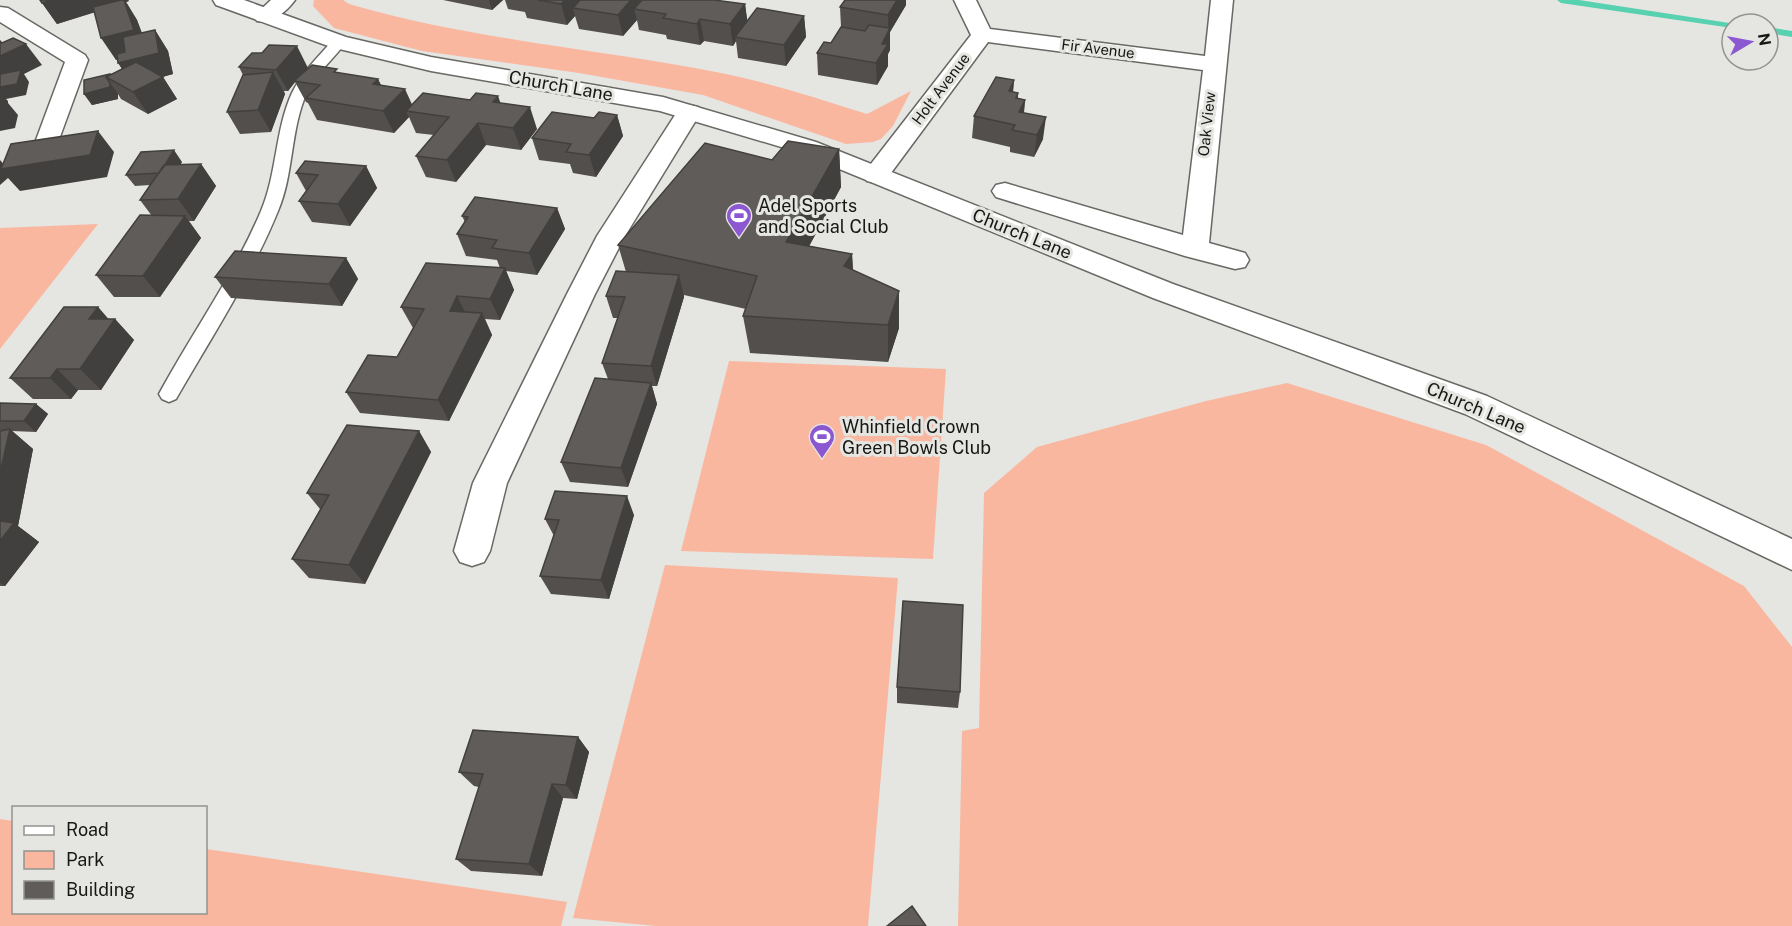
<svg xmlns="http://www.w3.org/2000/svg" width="1792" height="926" font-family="'Public Sans',sans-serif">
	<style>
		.green { fill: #fab7a0 }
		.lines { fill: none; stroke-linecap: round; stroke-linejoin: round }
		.stream { fill: #58d1b1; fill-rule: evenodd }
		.lane-casing { stroke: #686864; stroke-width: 3 }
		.street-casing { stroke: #686864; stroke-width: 3 }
		.secondary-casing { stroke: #686864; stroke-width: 3 }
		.lane { fill: #fff; fill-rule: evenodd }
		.street { fill: #fff; fill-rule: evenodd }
		.secondary { fill: #fff; fill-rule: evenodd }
		.wall { fill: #524f4d }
		.shaded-wall { fill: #42403e }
		.building { fill: #5f5c59; stroke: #42403e; stroke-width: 1.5 }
		.labels { text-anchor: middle; stroke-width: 6; stroke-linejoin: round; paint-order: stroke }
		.far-street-label { font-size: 15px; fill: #171715; stroke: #e5e5e1 }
		.street-label { font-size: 18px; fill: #171715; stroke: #e5e5e1 }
		.poi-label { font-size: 18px; fill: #171715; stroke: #e5e5e1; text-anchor: start }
	</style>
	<rect width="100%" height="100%" fill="#e5e5e1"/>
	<path class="green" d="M314,0H343L349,4C472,40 601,49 726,74C774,84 820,99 867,114L911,91L893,126L881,139L873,142L846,144L703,95L579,73L422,51L334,28L313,6Z
		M98,224L0,349V228Z
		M729,361L946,369L933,559L681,551Z
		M1287,383L1486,445L1744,586L1792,647V926H958L962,731L979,728L984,493L1037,447L1206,401Z
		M665,565L898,578L868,926H656L573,918Z
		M0,819L13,821L14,912H206V849L567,902L561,926H0Z"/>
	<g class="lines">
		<path class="stream" d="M1557,0H1579L1736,24H1732V28L1561,3Z
			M1768,27L1792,31V37L1768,33Z"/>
		<defs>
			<path id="lane" d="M339,38L346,42C334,59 316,73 307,92C290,130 294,174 278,211C251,277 211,338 176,399L169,402L162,399L159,394C192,333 234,275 261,211C277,174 275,130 292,93C302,72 319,56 334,39Z"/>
			<path id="street" d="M271,0H295C286,12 272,24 257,21L254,16Z
				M954,0H976L990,29L1205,56L1211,0H1233L1209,243L1245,253L1249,260L1245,267L1235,269L1185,256L996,197L992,191L996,185L1005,183L1183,235L1203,70L988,42L885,181L876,183L867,181L863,175L867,169L971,35Z
				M0,7L8,8L85,55L88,60L57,145L48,147L39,145L36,140L65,62L0,22Z
				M689,105L698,107L701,112L625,236L595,294L507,483L490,551L484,562L472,566L460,562L454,551L473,483L567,294L597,236L677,112L680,107Z"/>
			<path id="secondary" d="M213,0H244L346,37L431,57L663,97L816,142L1173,284L1487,396L1792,539V570L1465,414L1153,298L798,152L660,111L431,71L331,47L216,5Z"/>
		</defs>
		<use href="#lane" class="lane-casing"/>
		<use href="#street" class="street-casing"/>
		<use href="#secondary" class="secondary-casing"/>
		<use href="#lane" class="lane"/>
		<use href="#street" class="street"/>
		<use href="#secondary" class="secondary"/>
	</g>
	<path class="wall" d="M40,0H128L129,1L126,2L137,20L142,33L155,30L168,51L173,74L163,77L177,99L148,114L121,99L118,94V99L92,105L84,94L111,75L122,69L117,59L116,60L94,12L57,24Z
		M443,0H503L492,10Z
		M505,0H714L745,4L747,21L804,16L806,37L786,66L738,58L736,41L733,46L704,41L700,45L667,39L666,35L639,30L637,20L623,36L579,29L575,16L567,25L527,18L525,12L508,9Z
		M845,0H906V5L890,32V50L888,54V66L877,85L818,75L817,53L831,43L841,27L840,7Z
		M239,67L308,68L304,72L339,73L378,79L381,85L412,105L470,100L501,103L537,129L521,150L486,145L456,182L426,177L416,156L434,135L416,133L409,117L394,133L317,120L308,103L306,102L295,82L288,91H284L285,94L271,132L240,134L227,112L243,75Z
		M1014,80L1013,92L1018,93V98L1025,100L1024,113L1043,139L1034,157L1010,152V147L972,138L974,116Z
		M617,115L623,136L596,177L573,173L570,164L539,160L532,138L594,118Z
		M839,149L841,187L809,246L852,254L853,270L899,328L888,362L750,353L743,316L746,309L684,295V297L657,386H652L657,404L628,487L570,482L561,462L608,379L602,363L618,318H613L606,296L626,272L618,245L772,160Z
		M182,162L180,165L201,164L216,186L194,221H189L201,238L160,297H114L96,275L152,216L140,200L150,185L135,186L126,175Z
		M366,166L377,188L350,226L312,222L299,201L306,191L296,173Z
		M557,208L565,229L537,275L506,271L514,290L500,320L485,319L492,335L449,421L360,413L346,392L397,357L413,328L401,307L500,268L497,260L466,256L457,234L465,222L462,216Z
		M346,258L358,279L342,306L231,298L215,277Z
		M98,307L108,319H115L134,340L101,390H78L71,399H33L10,378Z
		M0,403L36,404L48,414L36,432L12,431L33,449L18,526L39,542L5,586H0Z
		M419,431L431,452L365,584L309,578L292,559L320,509L307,493Z
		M634,515L609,599L551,594L540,576L554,536L545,519Z
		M897,687L960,692L958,708L897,703Z
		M578,737L589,752L577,799L563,798L542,876L471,871L456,859L479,787L474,786L459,772Z"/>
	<path class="shaded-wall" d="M52,0H128L129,1L126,2L137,20L148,51L116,60L101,38L125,3L57,24L42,3Z
		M489,0H503L492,10Z
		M565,0H583L573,8L575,16L567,25L561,4Z
		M631,0H645L634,9L637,20L623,36L618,15Z
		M897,0H906V5L890,32V50L888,54V66L877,85L876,63L882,44L888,32V15Z
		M745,4L748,25L735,37L736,41L733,46L730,24Z
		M804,16L806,37L786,66L784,45Z
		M700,19L704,41L700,45L697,24Z
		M155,30L168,51L173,74L132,84L118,63Z
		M26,44L42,65L24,74L29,82L26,95L6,99L8,101V103L18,115L15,128L0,131V56Z
		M297,46L308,68L297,81H294L295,82L288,91L276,70Z
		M273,72L285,94L271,132L258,110Z
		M163,77L177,99L148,114L133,92Z
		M378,79L388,101L373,84Z
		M1014,80L1012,102L1009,91Z
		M110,83L118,94V99L92,105L84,94Z
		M405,89L415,111H406L409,117L394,133L383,111Z
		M498,96L506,118L493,102Z
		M1025,100L1023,121L1019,112Z
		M530,107L537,129L521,150L513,128Z
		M617,115L623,136L596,177L589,155Z
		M1046,117L1043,139L1034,157L1037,135Z
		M478,123L486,145L456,182L447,160Z
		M98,131L114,152L107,177L20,191L8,178L0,185V160L7,168Z
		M839,149L841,187L791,280L786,242Z
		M174,150L182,162L168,184L160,173Z
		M201,164L216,186L194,221L178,199Z
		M366,166L377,188L350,226L338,204Z
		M557,208L565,229L537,275L529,253Z
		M185,216L201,238L160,297L143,276Z
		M852,254L854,291L844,266Z
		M346,258L358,279L342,306L329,284Z
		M505,268L514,290L500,320L490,299Z
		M679,275L684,297L657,386L651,366Z
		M899,291V328L888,362V325Z
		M457,296L468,318L450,311Z
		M98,307L112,323L115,319L134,340L101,390L80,369L89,319Z
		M482,313L492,335L449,421L438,400Z
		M57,369L78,390L71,399L50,378Z
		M651,383L657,404L628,487L621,468Z
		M36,404L48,414L36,432L24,421Z
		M10,429L33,449L18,526L39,542L5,586L0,583V473Z
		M419,431L431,452L365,584L349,565Z
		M627,496L634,515L609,599L601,580Z
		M578,737L589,752L577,799L566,785Z
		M552,784L563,798L542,876L529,864Z"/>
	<path class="building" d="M40,0H52L42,3Z
		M121,0H124L134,30L101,38L93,7Z
		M538,0H565L561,4Z
		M580,0H631L618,15L573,8Z
		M642,0H714L745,4L730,24L700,19L697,24L663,18L666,14L634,9Z
		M845,0H897L888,15L840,7Z
		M757,8L804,16L784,45L735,37Z
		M869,25L890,28L882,44H888L876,63L817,53L824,42L831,43L841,27L865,31Z
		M155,30L159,53L118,63L117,54L125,52L123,37Z
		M13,38L26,44L0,56V41L2,43Z
		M269,45L297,46L276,70L239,67L252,53H262Z
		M136,62L163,77L133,92L106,77Z
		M312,65L337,69L334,72L378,79L373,84L405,89L383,111L306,98L320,85L294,81Z
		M21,70L17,84L0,87V74Z
		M273,72L258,110L227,112L243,75Z
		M110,74V75L106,77L110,83V87L84,94V80Z
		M996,77L1014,80L1009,91L1018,93L1016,98L1025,100L1019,112L1046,117L1037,135L1012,130L1015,125L974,116Z
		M423,93L470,100L476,93L498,96L493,102L530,107L513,128L478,123L447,160L416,156L449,117L406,111Z
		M552,112L594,118L599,112L617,115L589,155L566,152L571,144L532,138Z
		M98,131L90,155L1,169L11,144Z
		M788,141L839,149L786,242L852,254L844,266L899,291L888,325L743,316L757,276L618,245L705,143L772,160Z
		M174,150L165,165L159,173L126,175L141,152Z
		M305,161L366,166L338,204L299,201L318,175L296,173Z
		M201,164L178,199L140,200L164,165Z
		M475,197L557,208L529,253L492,248L497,240L457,234L468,217L462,216Z
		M140,215L185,216L143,276L96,275Z
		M235,251L346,258L329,284L215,277Z
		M426,263L505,268L490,299L457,296L450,311L482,313L438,400L346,392L368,355L397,357L424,309L401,307Z
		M616,271L679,275L651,366L602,363L625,297L606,296Z
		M64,307H98L89,319H115L80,369H57L50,378H10Z
		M595,378L651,383L621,468L561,462Z
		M0,403L36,404L24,421H0Z
		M347,425L419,431L349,565L292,559L329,495L307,493Z
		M10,429L0,473V431Z
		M555,491L627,496L601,580L540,576L559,520L545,519Z
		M0,521L14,523L0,541Z
		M903,601L963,605L960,692L897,687Z
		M473,730L578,737L566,785L552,784L529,864L456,859L483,774L459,772Z
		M912,906L926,926H887Z"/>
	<defs>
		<symbol id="stadium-pin" viewBox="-11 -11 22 30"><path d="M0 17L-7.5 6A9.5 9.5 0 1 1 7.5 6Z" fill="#8b58d1" stroke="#e5e5e1"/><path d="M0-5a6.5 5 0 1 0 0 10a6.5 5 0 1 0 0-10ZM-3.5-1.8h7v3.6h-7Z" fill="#fff"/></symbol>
	</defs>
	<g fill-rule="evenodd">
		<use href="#stadium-pin" x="724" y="201" width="30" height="40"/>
		<use href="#stadium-pin" x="807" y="422" width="30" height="40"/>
	</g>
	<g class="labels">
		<g class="far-street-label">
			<text transform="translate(1098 49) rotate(7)" y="5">Fir Avenue</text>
			<text transform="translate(941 89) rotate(-53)" y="5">Holt Avenue</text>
			<text transform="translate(1207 124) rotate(-84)" y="5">Oak View</text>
		</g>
		<g class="street-label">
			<text transform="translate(561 86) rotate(10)" y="6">Church Lane</text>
			<text transform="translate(1022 234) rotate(22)" y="6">Church Lane</text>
			<text transform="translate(1476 408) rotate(23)" y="6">Church Lane</text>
		</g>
		<g class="poi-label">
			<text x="758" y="212">Adel Sports<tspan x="758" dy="21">and Social Club</tspan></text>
			<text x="842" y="433">Whinfield Crown<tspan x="842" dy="21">Green Bowls Club</tspan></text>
		</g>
	</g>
	<rect x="12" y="806" width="195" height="108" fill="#e5e5e1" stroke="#93938f" stroke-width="1.5"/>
	<rect x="24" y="826" width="30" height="9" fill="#ffffff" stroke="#93938f" stroke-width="1.5"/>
	<text x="66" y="836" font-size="18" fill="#171715">Road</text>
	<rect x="24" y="851" width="30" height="18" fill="#fab7a0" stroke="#93938f" stroke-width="1.5"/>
	<text x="66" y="866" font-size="18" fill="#171715">Park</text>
	<rect x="24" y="881" width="30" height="18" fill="#5f5c59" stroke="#93938f" stroke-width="1.5"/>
	<text x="66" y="896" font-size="18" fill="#171715">Building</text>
	<g transform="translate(1750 42) rotate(80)"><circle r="28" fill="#e5e5e1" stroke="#93938f" stroke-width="1.5"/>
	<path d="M0-4.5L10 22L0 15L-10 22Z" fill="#8b58d1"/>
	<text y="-9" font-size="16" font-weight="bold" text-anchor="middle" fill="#171715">N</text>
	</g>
</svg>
